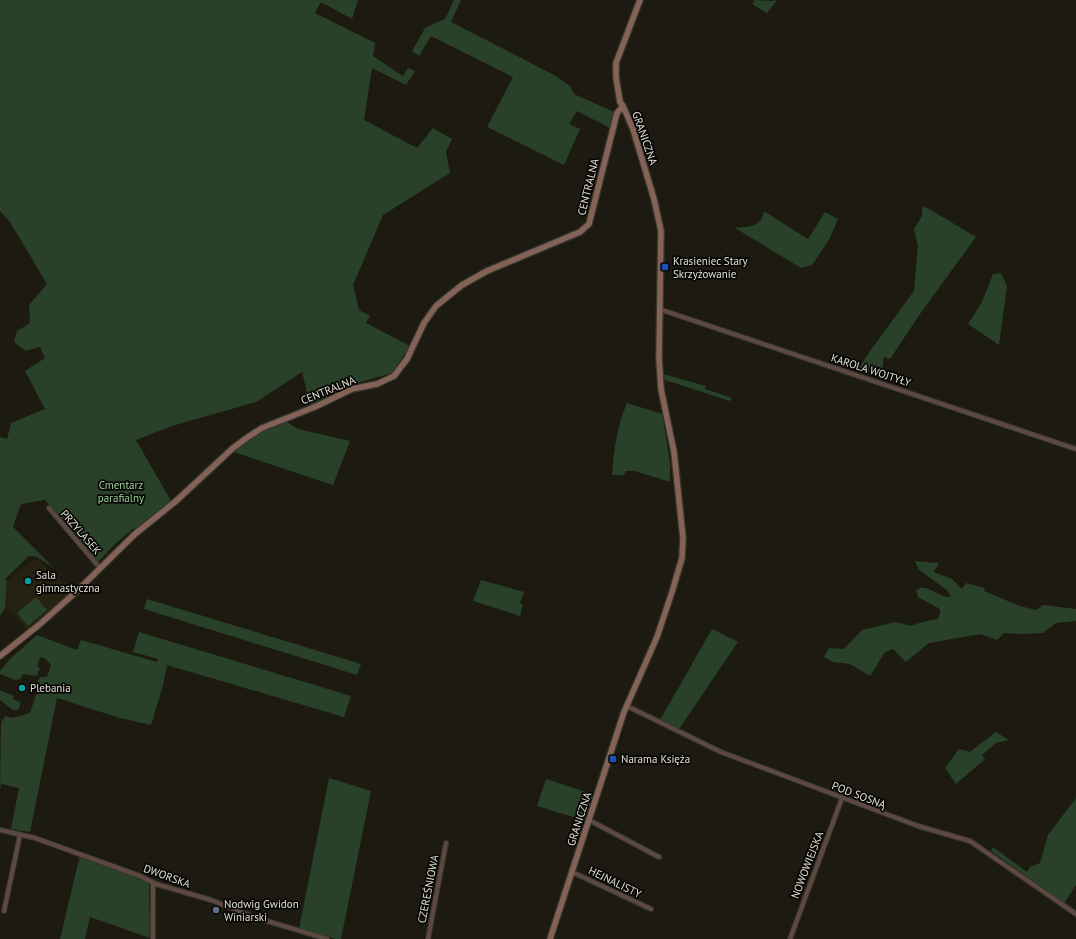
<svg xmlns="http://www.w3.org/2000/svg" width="1076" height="939" font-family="'PT Sans',sans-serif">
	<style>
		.built { fill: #252211 }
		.green { fill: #284128 }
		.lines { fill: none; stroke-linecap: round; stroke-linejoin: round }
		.street-casing { stroke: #38362d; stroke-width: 6 }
		.secondary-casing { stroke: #38362d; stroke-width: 8 }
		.street { stroke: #5d4942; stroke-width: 4 }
		.secondary { stroke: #836257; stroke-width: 5.5 }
		.transit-dot { fill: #1a4fb4; stroke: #070603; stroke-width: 1.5 }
		.culture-dot { fill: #0f9aa8; stroke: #070603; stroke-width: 1.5 }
		.service-dot { fill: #5c6f8a; stroke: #070603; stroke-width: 1.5 }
		.labels { text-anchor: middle; stroke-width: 3.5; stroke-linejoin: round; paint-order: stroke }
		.street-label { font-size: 11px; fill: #e0dfd8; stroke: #070603 }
		.poi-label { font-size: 11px; fill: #e0dfd8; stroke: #070603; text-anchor: start }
		.park-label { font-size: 11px; fill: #99d29a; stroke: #070603 }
	</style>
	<rect width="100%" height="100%" fill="#1d1b11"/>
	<path class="built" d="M33,560L39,561L54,573L71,591L27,630L5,605L7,582Z"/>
	<path class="green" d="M0,0H358L352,19L321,2L315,13L375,43L373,56L403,76L408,68L415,71L406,85L372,68L364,120L417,148L433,128L452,139L446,152L450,173L383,215L353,285L359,310L370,316L366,323L410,346L392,373L353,384L310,405L302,372L256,402L172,426L136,440L171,501L135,529L134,528L114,545L98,562L45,500L21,504L13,527L54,568L37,557L29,556L5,579L7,582L5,605L6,606L0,616V437L7,439L11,423L45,409L25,371L45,358L40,347L26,351L14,342L17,331L30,323L29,305L47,284L10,222L0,211Z
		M454,0H461L451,22L554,75L570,86L574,94L614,112L610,128L577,111L569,124L580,129L564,165L487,127L513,77L431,36L419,56L412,51L425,28L445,19Z
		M755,0L771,1L777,0L767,13L752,4Z
		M922,206L931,210L976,237L920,314L890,359L884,357L882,369L877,376L858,369L873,347L914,291L918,246L914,229L922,216Z
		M764,211L808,239L825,212L838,219L830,238L812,265L801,268L735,228C750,226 761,228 764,211Z
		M1001,273L1007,286L999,345L968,324L982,302L993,274Z
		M663,374L706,386L705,389L732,398L730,401L665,380Z
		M627,403L662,414L670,463V482L635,471H626L624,475H612C614,450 617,426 627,403Z
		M285,421L298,429L350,441L333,485L234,452L260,432Z
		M915,561L939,563L934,572L952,579L962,589L966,583L985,588L984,591L1020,606L1036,610L1043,605L1076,609V621L1056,623L1043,633L1023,634L1004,633L997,640L980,634L929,643L906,662L893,649L885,652L870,676L850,664L833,662L824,657L829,648L844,649L862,630L896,622L911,626L922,622L938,619L940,613V609L918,597L916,590C928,582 939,599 951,597L947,590L919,570Z
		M481,580L524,592L520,603L523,604L520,616L473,601Z
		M36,597L47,610L28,626L17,613Z
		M147,599L361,664L357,675L144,609Z
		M712,629L738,642L679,729L660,720Z
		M139,632L351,696L344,717L167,665L163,685L151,725L120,718L57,698L30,832L11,829L19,788L1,784L0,790L1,723L5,716L12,718L30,713L36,695L40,691L34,687L40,677H47L51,665L45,658L40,657L37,667L40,668L37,676L23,674L20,679L15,680L0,674V671L11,658L37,635L77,650L81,640L157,662L158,659L133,652Z
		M0,690L14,696L13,699L21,703L18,710H13L0,700Z
		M996,732L1009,740L996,743L982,755L985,759L956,784L945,768L959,749L970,752Z
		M329,778L371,791L341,939H336L299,929Z
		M546,779L595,795L586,821L537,806Z
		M1076,798V885L1064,903L991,851L993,847L1027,872L1030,867L1040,863L1048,835Z
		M80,855L149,882L150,938L90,917L85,939H60Z"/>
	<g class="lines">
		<defs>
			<path id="street" d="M659,309L1076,449
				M49,508L100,568
				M627,706L721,752L918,826L970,841L1076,914
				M589,820L659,857
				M0,830L35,838L140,876L156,884L211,900L254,917L327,939
				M572,872L651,909
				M153,882V939
				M4,911L20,835
				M428,939L446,843
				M790,939L842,798"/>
			<path id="secondary" d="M0,656L40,624L77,591L135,534L176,501L233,448L248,437L262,428L317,406L352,389L377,384L394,376L407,359L424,323L436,306L462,285L487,271L580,232L589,224L617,113L623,106
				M550,939L624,712L657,637L672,592L682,558L683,538L674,452L661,389L659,358L661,231L654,199L633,129L623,106L620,102L616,77V63L640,0"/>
		</defs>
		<use href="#street" class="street-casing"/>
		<use href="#secondary" class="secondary-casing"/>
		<use href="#street" class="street"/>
		<use href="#secondary" class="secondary"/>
	</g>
	<g class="transit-dot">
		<rect x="661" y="263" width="8" height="8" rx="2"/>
		<rect x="609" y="755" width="8" height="8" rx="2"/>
	</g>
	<g class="culture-dot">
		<circle cx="28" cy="581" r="4"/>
		<circle cx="22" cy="688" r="4"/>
	</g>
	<circle class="service-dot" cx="216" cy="910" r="4"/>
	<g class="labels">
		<g class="street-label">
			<text transform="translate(645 138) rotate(71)" y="4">GRANICZNA</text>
			<text transform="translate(588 187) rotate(-76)" y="4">CENTRALNA</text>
			<text transform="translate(871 370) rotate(18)" y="4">KAROLA WOJTYŁY</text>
			<text transform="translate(328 390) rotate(-22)" y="4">CENTRALNA</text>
			<text transform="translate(81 532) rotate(49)" y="4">PRZYLASEK</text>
			<text transform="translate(859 795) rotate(21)" y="4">POD SOSNĄ</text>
			<text transform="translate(579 819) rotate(-72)" y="4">GRANICZNA</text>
			<text transform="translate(807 865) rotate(-69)" y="4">NOWOWIEJSKA</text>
			<text transform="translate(167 876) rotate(20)" y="4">DWORSKA</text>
			<text transform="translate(615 882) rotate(26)" y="4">HEJNALISTY</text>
			<text transform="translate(428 889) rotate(-79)" y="4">CZEREŚNIOWA</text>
		</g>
		<g class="poi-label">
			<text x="673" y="265">Krasieniec Stary<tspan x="673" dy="13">Skrzyżowanie</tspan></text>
			<text x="36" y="579">Sala<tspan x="36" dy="13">gimnastyczna</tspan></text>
			<text x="30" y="692">Plebania</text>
			<text x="621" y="763">Narama Księża</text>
			<text x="224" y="908">Nodwig Gwidon<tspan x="224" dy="13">Winiarski</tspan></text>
		</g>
		<g class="park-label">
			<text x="121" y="489">Cmentarz<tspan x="121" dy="13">parafialny</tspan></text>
		</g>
	</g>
</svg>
